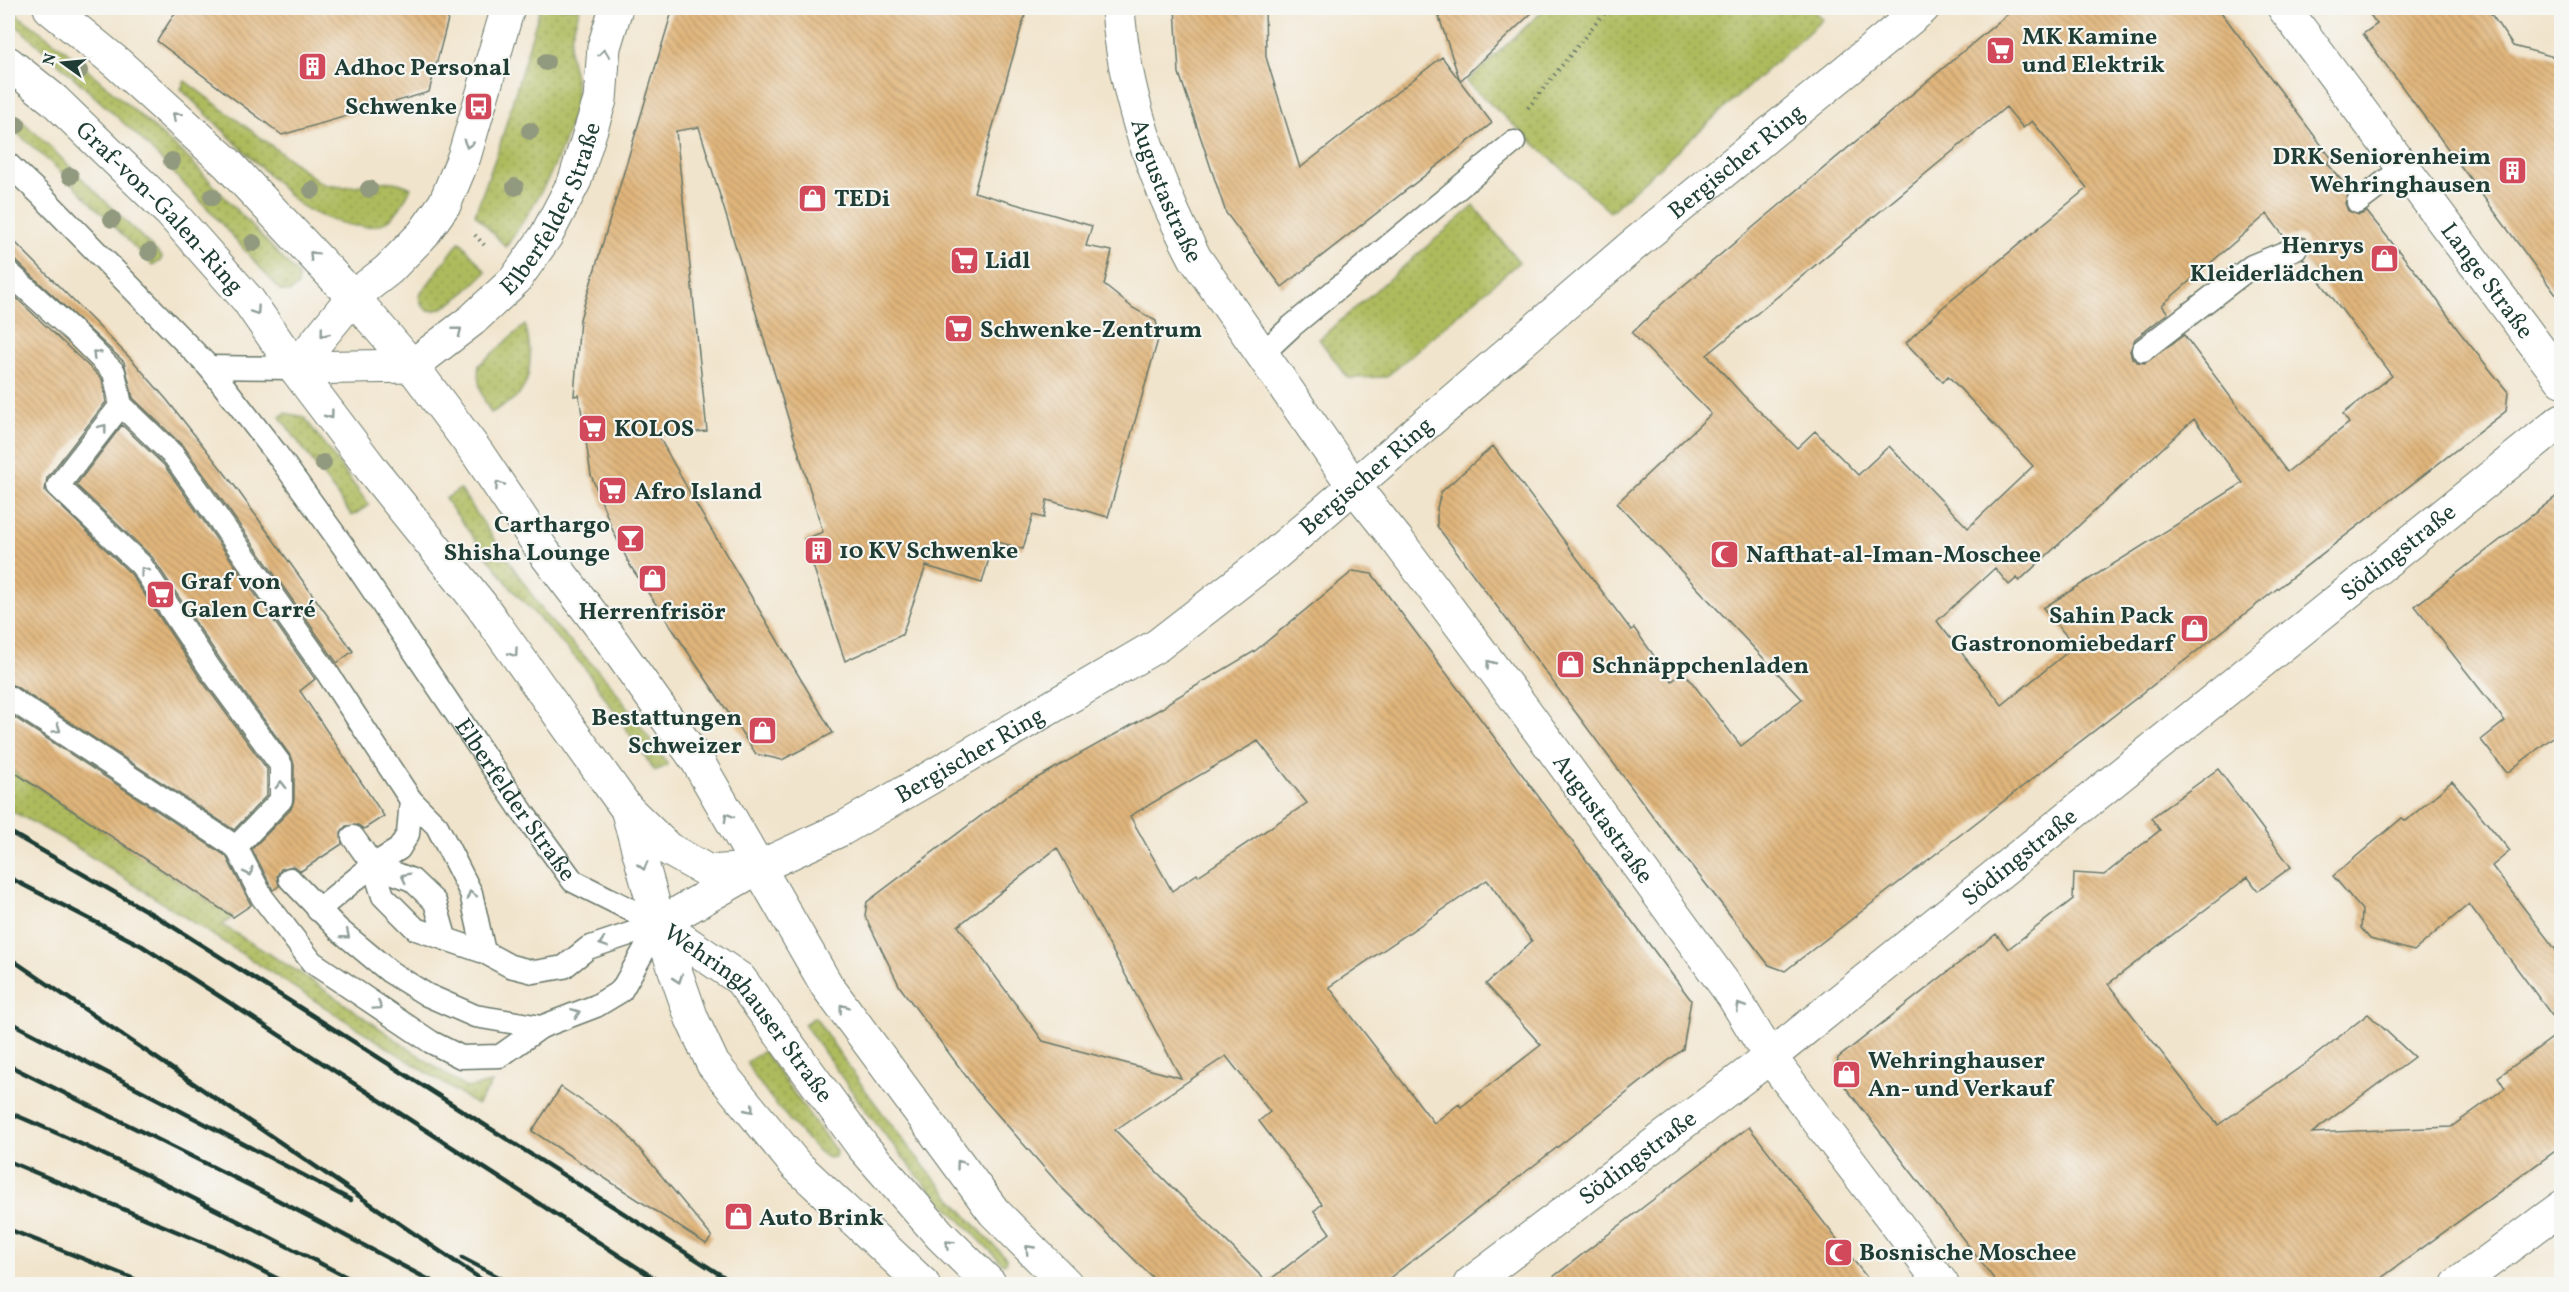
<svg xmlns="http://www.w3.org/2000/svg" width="2569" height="1292" font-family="Vollkorn,serif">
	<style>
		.grass { fill: url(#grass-dots); stroke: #667c48; stroke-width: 1.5 }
		.building { fill: url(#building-back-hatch); fill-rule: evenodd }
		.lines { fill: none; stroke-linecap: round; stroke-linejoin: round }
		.lane-casing { stroke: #687769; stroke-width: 25 }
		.street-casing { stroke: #687769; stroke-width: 35 }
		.secondary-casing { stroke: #687769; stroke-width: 35 }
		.path { stroke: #687769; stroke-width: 4; stroke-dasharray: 1.5 4.5; stroke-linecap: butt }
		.lane { stroke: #fff; stroke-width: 22 }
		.street { stroke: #fff; stroke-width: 33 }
		.secondary { stroke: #fff; stroke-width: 33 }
		.rail { stroke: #1f3d34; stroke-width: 4.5 }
		.tree { fill: #91997e }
		.oneway { stroke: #8f9e9a }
		.labels { text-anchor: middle; stroke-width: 4.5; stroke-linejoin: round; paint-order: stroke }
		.poi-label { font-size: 24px; font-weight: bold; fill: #1f3d34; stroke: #f6f6f2; text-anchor: start }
		.street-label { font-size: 24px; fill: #1f3d34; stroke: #f6f6f2 }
	</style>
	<defs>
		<pattern id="grass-dots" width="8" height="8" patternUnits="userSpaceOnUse" patternTransform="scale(1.5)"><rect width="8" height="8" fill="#aebb5d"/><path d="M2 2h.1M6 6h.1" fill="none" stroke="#8d994e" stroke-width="1.8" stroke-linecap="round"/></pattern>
		<pattern id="building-back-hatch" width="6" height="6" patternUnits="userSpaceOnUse" patternTransform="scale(1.5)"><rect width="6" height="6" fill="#e1b67c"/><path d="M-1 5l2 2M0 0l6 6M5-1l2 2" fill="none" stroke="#b69566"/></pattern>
	</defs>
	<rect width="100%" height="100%" fill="#f6f6f2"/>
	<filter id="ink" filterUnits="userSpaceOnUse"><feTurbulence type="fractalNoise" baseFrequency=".0167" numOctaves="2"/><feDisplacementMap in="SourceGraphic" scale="12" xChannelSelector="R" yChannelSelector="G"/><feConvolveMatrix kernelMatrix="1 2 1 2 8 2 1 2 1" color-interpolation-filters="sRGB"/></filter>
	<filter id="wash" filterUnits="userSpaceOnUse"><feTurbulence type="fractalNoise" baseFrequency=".008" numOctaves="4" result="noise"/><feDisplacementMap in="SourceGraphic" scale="24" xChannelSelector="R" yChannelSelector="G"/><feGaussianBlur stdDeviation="1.35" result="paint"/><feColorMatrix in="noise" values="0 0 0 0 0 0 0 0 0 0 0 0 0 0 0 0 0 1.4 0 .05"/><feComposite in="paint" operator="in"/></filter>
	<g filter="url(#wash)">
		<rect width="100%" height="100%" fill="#f1e4cc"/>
		<path class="grass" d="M8,8L64,49L186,156L298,275V286L290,292L281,291L210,211L139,137L8,18Z
			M540,8H580C576,22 569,37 570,52C571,67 579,83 576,98C567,153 537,202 506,247L475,214L499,148Z
			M1546,8H1812L1823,19L1610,212L1466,82Z
			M185,81L321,183C358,196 378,170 411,188C405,199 400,211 390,219C367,238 318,217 297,203L181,89Z
			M8,108L45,142L162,257L160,262L152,265L61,172L8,125Z
			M1474,206L1519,262L1386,377L1348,378L1319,339Z
			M460,241L486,272C474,284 426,335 419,296Z
			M525,325C531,345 534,377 519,394C512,402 500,407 491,413C482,398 476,382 479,365Z
			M285,413L304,417L369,505L352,516L280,417Z
			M460,489L547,617L609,682L667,763L666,766L655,771L584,667L510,587L445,499Z
			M8,768L233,917L222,925L300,973L466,1088L492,1083L477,1105L65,840L8,809Z
			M815,1017C872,1104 934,1184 1006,1258V1263L1003,1264L921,1180L863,1107L804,1024Z
			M763,1051L836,1151L835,1157L828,1158C811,1148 753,1080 747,1062Z"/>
		<g id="blocks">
			<path class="building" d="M178,8H451L429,92L282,135L157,41Z
				M673,8H1027L974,192L1092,226L1086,246L1112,251L1104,285L1133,308L1156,321L1159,336L1108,517L1047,500L1044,518L1033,515L1023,549L994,541L982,583L926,566L902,635L845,661L804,539L823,532L699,127L676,131L707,431L658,435L697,506L833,733L782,760L756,754L631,567L613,531L591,475L579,395L574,396L580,319Z
				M1175,8H1265L1266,57L1300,168L1442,57L1460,81L1436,8H1537L1460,81L1492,123L1282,287L1226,213L1179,73Z
				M2015,8H2218L2332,159L2327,163L2350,191L2345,203L2348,211L2359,215L2367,212L2428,287L2458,330L2508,392L2506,411L1785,971L1769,965L1652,815L1437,526V508L1441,492L1493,446L1631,630L1634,628L1672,681L1684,672L1741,746L1802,699L1617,503L1711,414L1632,333L1665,301ZM2006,107L2023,128L2032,121L2087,188L1942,308L1906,343L1943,382L1948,376L2033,466L1968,528L1889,446L1858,475L1815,431L1797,448L1743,395L1707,355ZM2267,214L2285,238L2297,235L2305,238L2309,249L2303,259L2392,376L2343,414L2349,423L2287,472L2184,335L2145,363L2137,362L2132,358L2130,351L2135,339L2168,313L2162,305ZM2194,419L2243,483L2043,608L2075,646L2002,705L1937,621L1995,568L2009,585L2017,578L2019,581Z
				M2365,8H2487L2513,46L2562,59V303L2363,34L2377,24Z
				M8,235L134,362L167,400L234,485L353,651L337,663L185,448L133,398L124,362L17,262L8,259Z
				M8,290L102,379L106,402L47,478L45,491L131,574L200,678L267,769V795L234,830L15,686L8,684Z
				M122,425L164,465L315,679L300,691L384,816L364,829L358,825L346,826L341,832L342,844L301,871L293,866L281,869L277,876L279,886L273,890L252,849L291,809L294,800V765L292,758L222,662L152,557L76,485Z
				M2562,492V730L2507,773L2481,740L2505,721L2415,606Z
				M1353,571L1372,574L1691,1000L1683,1049L1382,1284H1159L1061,1187L977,1091L900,987L865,916L867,902L1014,791L1164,707L1169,702L1255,651ZM1258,741L1307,803L1198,876L1197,874L1172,891L1130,816ZM1057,848L1181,1078L1043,1041L958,926ZM1487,880L1532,941L1486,984L1541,1045L1461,1107L1459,1104L1434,1123L1329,987ZM1226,1056L1270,1112L1259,1121L1322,1204L1314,1211L1330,1233L1267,1282L1115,1130Z
				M8,713L226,856L251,905L233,917L8,768Z
				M2218,769L2291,867L2258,891L2248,877L2108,984L2218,1125L2302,1066L2368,1014L2414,1057L2312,1133L2451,1127L2505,1088L2498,1077L2562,1031V1146L2373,1284H1998L1836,1075L1838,1058L1996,934L2008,949L2073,899L2074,873L2104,875L2160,830L2151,818Z
				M2452,781L2510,851L2492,866L2562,958V1029L2469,904L2414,951L2370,939L2361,928L2362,910L2333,876L2402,818L2406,821Z
				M561,1087L622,1128L712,1237L706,1244L532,1131Z
				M1749,1127L1872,1284H1544L1646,1205Z"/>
		</g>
	</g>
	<g filter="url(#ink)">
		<use href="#blocks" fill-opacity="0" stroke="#687769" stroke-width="1.5"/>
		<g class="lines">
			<defs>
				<g id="lane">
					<path id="s1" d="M8,164L41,195L209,367L276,453L343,546L524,814L573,881L659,924"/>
					<path d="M2358,202L2403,168"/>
					<path d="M8,272L72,330L114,372L121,405L174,456L326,671L411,800L437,826L471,893L484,952"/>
					<path d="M2143,350L2252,266L2296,248"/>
					<path d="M1262,354L1292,326L1514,142"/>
					<path d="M209,367L295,368"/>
					<path d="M121,405L58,486L141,565L211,670L281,765V800L236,847"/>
					<path d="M8,697L236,847L262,897L312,962L431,1042L461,1057L500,1056L541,1027"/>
					<path d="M353,837L373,865L383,896L416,929L484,952L510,966L534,972L564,967L588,948L659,924"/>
					<path d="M373,865L412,880L435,902L445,937"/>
					<path d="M290,879L338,929L390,972L427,995L475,1016L541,1027L596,1006L621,991L659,924"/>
					<path d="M318,910L373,865L399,849L408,834L411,800"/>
				</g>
				<g id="street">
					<path id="s2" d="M1118,8C1124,94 1155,181 1195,258L1353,485L1397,540L1525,711L1733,996L1770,1057L1942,1284"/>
					<path id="s3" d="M2284,8L2562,380"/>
					<path id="s4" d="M295,368L412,366L472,320L515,280L546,236L575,180L600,100L604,47L616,8"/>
					<path d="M295,368L353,297L388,270L423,234L445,203L464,157L508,8"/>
					<path id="s5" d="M659,924L740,979L863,1147L940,1235L990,1284"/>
					<path id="s6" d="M1470,1284L1770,1057L2562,420"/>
					<path d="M2458,1284L2562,1207"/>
				</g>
				<g id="secondary">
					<path d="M50,8L117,63L227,163L353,297L412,366L478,454L543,551L609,637L698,762L827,986L994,1212L1066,1284"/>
					<path id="s7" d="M8,63L54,100L171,213L248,300L295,368L373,471L481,605L627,809L659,924L692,1019L713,1064L796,1165L923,1284"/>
					<path d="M628,810L668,849L709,872L749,869"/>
					<path id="s8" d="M659,924L757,868L842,829L1158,645L1274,555L1631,247L1923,8"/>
				</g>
			</defs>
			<use href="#lane" class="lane-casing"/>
			<use href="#street" class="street-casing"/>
			<use href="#secondary" class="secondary-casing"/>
			<path class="path" d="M1528,108L1599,19L1610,8
				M475,235L486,247"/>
			<use href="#lane" class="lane"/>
			<use href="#street" class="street"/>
			<use href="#secondary" class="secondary"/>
			<path class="rail" d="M8,831L159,918L735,1284
				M8,877L142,946L663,1284
				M8,957L488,1284
				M8,1021L351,1200
				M8,1065L251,1186L437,1284
				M8,1112C128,1162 244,1224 360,1284
				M8,1161L221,1250L288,1284
				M8,1229L147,1284
				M462,1258L512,1284"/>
		</g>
		<g class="tree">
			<circle cx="546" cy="62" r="9"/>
			<circle cx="79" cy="71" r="9"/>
			<circle cx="17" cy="125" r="9"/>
			<circle cx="530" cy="131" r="9"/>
			<circle cx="172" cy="161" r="9"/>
			<circle cx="70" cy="176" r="9"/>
			<circle cx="515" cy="187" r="9"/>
			<circle cx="369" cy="189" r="9"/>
			<circle cx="312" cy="190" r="9"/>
			<circle cx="212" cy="197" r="9"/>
			<circle cx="112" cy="219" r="9"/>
			<circle cx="253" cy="243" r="9"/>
			<circle cx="149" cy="252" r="9"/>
			<circle cx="323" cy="463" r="9"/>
		</g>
		<defs><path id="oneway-chevron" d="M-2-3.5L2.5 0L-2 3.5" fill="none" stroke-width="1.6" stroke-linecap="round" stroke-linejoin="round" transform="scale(1.5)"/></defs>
		<g class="oneway">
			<use href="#oneway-chevron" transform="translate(604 53) rotate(-83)"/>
			<use href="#oneway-chevron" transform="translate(176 116) rotate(-138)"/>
			<use href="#oneway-chevron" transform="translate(468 144) rotate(106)"/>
			<use href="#oneway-chevron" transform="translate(313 255) rotate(-133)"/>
			<use href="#oneway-chevron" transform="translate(256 311) rotate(56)"/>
			<use href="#oneway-chevron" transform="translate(458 331) rotate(-38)"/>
			<use href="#oneway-chevron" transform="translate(324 333) rotate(129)"/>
			<use href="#oneway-chevron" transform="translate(96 354) rotate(-135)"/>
			<use href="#oneway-chevron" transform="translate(330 415) rotate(53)"/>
			<use href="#oneway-chevron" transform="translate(103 428) rotate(-52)"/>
			<use href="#oneway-chevron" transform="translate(499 485) rotate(-124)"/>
			<use href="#oneway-chevron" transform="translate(144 571) rotate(-126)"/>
			<use href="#oneway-chevron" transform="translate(514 653) rotate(55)"/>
			<use href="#oneway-chevron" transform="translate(1490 664) rotate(-127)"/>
			<use href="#oneway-chevron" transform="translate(57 729) rotate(34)"/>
			<use href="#oneway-chevron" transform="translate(281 785) rotate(-90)"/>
			<use href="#oneway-chevron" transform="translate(728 817) rotate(-119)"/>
			<use href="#oneway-chevron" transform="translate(643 866) rotate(75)"/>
			<use href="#oneway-chevron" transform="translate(249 872) rotate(63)"/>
			<use href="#oneway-chevron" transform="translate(405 877) rotate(-153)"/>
			<use href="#oneway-chevron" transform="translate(471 895) rotate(-108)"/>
			<use href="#oneway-chevron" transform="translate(346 935) rotate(40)"/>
			<use href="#oneway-chevron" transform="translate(603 943) rotate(161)"/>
			<use href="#oneway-chevron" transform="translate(678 979) rotate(71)"/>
			<use href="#oneway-chevron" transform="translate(378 1006) rotate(34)"/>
			<use href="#oneway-chevron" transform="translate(1740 1007) rotate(-122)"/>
			<use href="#oneway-chevron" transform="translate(843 1008) rotate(-127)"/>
			<use href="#oneway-chevron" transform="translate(576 1013) rotate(-21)"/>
			<use href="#oneway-chevron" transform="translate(750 1109) rotate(51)"/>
			<use href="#oneway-chevron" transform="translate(960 1164) rotate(-126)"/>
			<use href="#oneway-chevron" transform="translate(949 1244) rotate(-136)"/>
			<use href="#oneway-chevron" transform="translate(1029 1249) rotate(-134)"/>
		</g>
	</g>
	<defs>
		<symbol id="supermarket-square" viewBox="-11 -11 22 22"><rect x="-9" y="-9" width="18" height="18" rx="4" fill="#d1495b" stroke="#f6f6f2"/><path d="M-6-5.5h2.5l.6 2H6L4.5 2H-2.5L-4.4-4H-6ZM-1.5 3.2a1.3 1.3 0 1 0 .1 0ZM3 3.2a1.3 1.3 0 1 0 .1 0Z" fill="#fff"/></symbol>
		<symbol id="building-square" viewBox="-11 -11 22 22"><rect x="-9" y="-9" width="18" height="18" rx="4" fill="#d1495b" stroke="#f6f6f2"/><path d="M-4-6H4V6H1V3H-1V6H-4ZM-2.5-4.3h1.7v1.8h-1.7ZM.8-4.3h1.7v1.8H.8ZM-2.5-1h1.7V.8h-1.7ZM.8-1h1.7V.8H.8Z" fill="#fff"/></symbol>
		<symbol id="bus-square" viewBox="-11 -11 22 22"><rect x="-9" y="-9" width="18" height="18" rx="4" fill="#d1495b" stroke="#f6f6f2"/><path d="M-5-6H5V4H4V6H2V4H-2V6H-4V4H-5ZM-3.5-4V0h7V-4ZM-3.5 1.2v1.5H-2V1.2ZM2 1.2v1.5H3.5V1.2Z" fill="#fff"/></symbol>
		<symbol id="shop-square" viewBox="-11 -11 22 22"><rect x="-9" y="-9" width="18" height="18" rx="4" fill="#d1495b" stroke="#f6f6f2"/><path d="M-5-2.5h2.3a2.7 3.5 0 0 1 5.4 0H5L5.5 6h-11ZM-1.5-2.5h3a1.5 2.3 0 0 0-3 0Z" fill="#fff"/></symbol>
		<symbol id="bar-square" viewBox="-11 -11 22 22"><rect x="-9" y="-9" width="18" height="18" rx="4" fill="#d1495b" stroke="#f6f6f2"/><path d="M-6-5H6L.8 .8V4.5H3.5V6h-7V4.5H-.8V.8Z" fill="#fff"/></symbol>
		<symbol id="mosque-square" viewBox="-11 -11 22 22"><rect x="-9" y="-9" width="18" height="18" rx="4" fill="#d1495b" stroke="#f6f6f2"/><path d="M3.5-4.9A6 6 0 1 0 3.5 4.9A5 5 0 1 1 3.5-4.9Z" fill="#fff"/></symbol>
	</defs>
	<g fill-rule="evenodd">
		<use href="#supermarket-square" x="1984" y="34" width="33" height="33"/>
		<use href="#building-square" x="296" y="50" width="33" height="33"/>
		<use href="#bus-square" x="462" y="90" width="33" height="33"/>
		<use href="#building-square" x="2496" y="154" width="33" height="33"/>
		<use href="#shop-square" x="796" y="182" width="33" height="33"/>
		<use href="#shop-square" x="2368" y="242" width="33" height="33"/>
		<use href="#supermarket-square" x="948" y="244" width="33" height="33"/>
		<use href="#supermarket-square" x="942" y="312" width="33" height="33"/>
		<use href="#supermarket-square" x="576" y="412" width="33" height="33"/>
		<use href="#supermarket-square" x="596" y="474" width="33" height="33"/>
		<use href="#bar-square" x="614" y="522" width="33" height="33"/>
		<use href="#building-square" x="802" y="534" width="33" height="33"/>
		<use href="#mosque-square" x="1708" y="538" width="33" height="33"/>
		<use href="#shop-square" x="636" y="562" width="33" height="33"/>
		<use href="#supermarket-square" x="144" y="578" width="33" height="33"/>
		<use href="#shop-square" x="2178" y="612" width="33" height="33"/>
		<use href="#shop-square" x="1554" y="648" width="33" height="33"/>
		<use href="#shop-square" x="746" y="714" width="33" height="33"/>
		<use href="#shop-square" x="1830" y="1058" width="33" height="33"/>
		<use href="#shop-square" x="722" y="1200" width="33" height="33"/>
		<use href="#mosque-square" x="1822" y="1236" width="33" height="33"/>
	</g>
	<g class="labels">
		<g class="poi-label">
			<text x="2022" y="44">MK Kamine<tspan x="2022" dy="28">und Elektrik</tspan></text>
			<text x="334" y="75">Adhoc Personal</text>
			<text x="457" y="114" text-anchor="end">Schwenke</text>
			<text x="2491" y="164" text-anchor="end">DRK Seniorenheim<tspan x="2491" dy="28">Wehringhausen</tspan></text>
			<text x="834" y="206">TEDi</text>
			<text x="2364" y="253" text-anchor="end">Henrys<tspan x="2364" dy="28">Kleiderlädchen</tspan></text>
			<text x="985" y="268">Lidl</text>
			<text x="980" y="337">Schwenke-Zentrum</text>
			<text x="614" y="436">KOLOS</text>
			<text x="634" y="499">Afro Island</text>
			<text x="610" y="532" text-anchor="end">Carthargo<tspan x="610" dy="28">Shisha Lounge</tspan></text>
			<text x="839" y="558">10 KV Schwenke</text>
			<text x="1746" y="562">Nafthat-al-Iman-Moschee</text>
			<text x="181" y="589">Graf von<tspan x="181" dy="28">Galen Carré</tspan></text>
			<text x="652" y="619" text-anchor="middle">Herrenfrisör</text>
			<text x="2174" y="623" text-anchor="end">Sahin Pack<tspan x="2174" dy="28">Gastronomiebedarf</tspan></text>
			<text x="1592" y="673">Schnäppchenladen</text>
			<text x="742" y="725" text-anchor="end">Bestattungen<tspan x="742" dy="28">Schweizer</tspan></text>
			<text x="1868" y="1068">Wehringhauser<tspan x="1868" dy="28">An- und Verkauf</tspan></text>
			<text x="759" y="1225">Auto Brink</text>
			<text x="1859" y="1260">Bosnische Moschee</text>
		</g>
		<g class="street-label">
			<text dy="8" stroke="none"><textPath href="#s8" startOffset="1326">Bergischer Ring</textPath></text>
			<text dy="8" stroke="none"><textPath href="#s2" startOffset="190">Augustastraße</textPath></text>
			<text dy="8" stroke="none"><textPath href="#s4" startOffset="332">Elberfelder Straße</textPath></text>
			<text dy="8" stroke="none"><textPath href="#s7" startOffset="210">Graf-von-Galen-Ring</textPath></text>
			<text dy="8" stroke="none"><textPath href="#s3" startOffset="340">Lange Straße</textPath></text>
			<text dy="8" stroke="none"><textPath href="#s8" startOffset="840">Bergischer Ring</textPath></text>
			<text dy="8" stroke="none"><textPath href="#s6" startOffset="1182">Södingstraße</textPath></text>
			<text dy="8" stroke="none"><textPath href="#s8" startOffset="354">Bergischer Ring</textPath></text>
			<text dy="8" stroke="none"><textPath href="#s1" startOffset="816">Elberfelder Straße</textPath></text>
			<text dy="8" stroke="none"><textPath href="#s2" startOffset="957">Augustastraße</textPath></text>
			<text dy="8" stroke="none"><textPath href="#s6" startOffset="696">Södingstraße</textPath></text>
			<text dy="8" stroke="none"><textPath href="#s5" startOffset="128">Wehringhauser Straße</textPath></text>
			<text dy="8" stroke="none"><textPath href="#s6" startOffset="210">Södingstraße</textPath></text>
		</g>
	</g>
	<rect width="2569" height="1292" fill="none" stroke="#f6f6f2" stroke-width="30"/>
	<g transform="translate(63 63) rotate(285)" stroke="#f6f6f2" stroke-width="4.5" paint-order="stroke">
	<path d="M0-4.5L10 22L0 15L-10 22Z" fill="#1f3d34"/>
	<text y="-9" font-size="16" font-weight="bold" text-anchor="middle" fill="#1f3d34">N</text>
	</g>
</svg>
